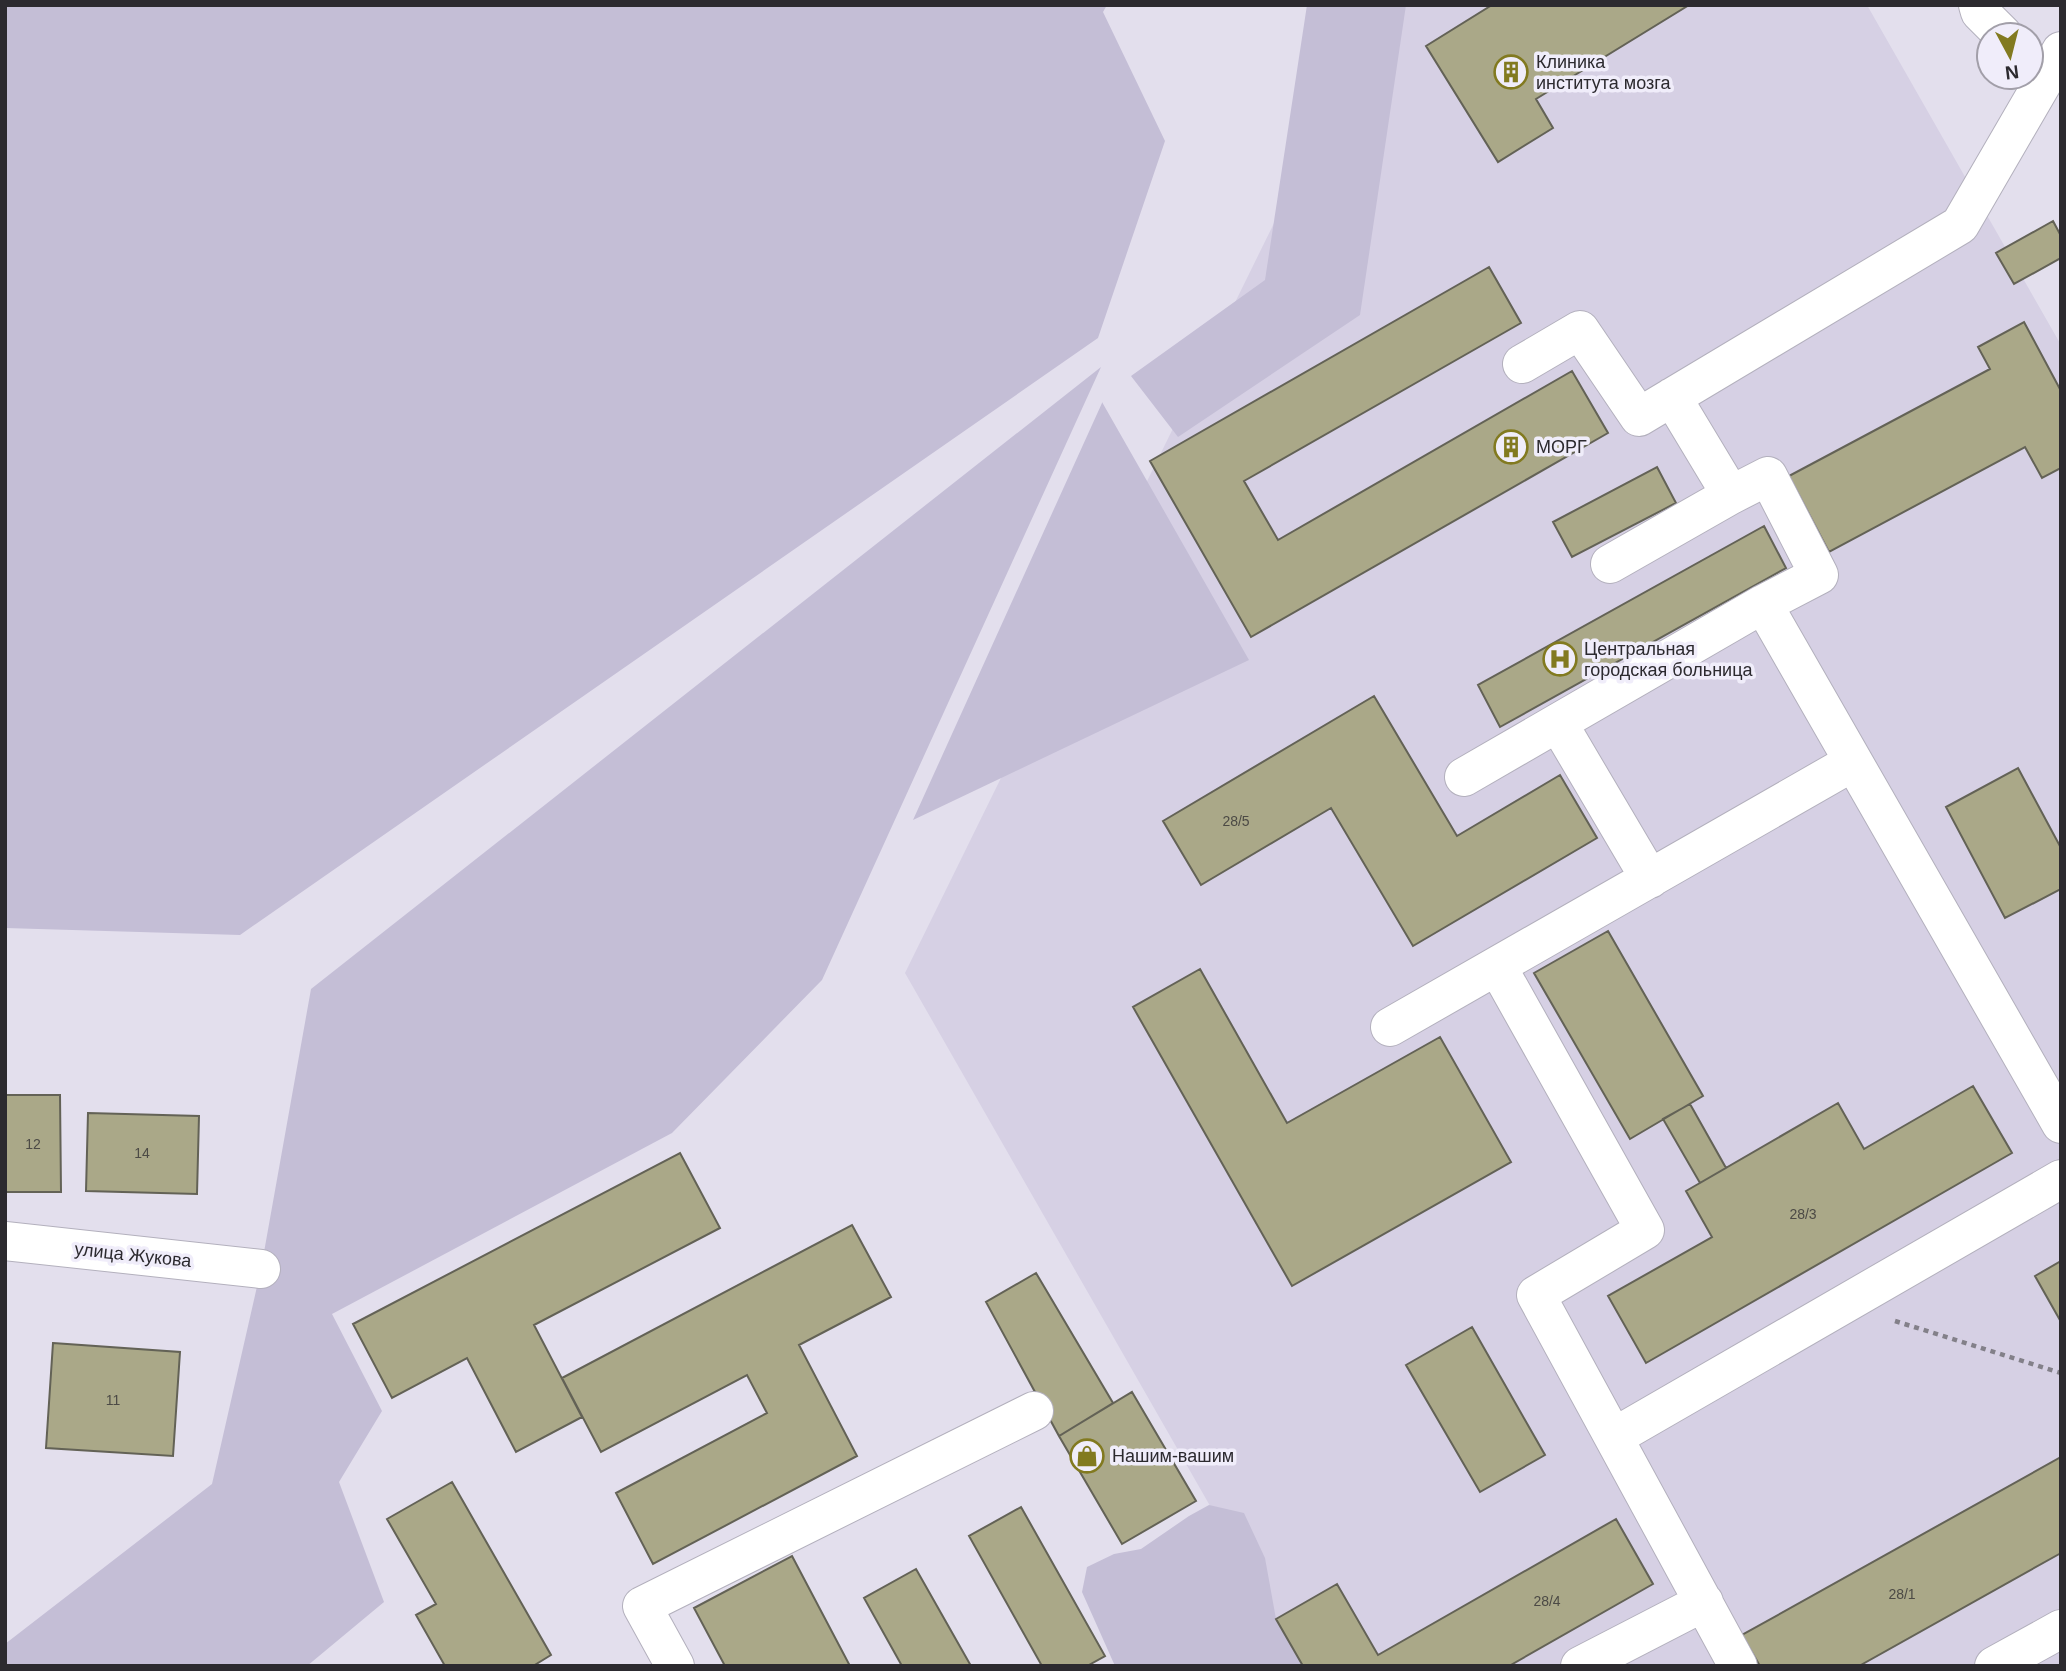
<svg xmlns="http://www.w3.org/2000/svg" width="2066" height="1671" font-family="Helvetica,sans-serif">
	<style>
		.built { fill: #d6d0e4 }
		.green { fill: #c4bed6 }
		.building { fill: #aaa888; stroke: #636256; stroke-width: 2 }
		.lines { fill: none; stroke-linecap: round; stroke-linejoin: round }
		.minor-casing { stroke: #b3b0bd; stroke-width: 40 }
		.path { stroke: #838089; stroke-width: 4.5; stroke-dasharray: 5 5; stroke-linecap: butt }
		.minor { stroke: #fff; stroke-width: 38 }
		.labels { text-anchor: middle; stroke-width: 7; stroke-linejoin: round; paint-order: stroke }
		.number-label { font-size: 14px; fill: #4c4a45 }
		.poi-label { font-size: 18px; fill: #2c2a2f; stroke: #f0edfa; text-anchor: start }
		.street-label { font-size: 18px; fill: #2c2a2f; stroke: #f0edfa }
	</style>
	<rect width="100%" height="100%" fill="#e3dfed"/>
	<path class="built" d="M1397,5H1867L2061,345V1666H1125L1225,1532L905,973L1374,20Z"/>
	<path class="green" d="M5,5H1107L1103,12L1165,141L1098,338L240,935L5,928Z
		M1307,5H1406L1360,315L1178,437L1131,376L1265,280Z
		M1101,367L822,980L672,1133L332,1314L382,1411L339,1482L384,1602L307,1666H5V1644L212,1484L261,1269L311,989Z
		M1102,402L1249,660L913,820L1102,403Z
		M1209,1505L1244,1513L1265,1558L1276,1619L1303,1666H1115L1082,1592L1087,1567L1114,1554L1141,1549L1189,1516Z"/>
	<path class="building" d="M1492,5H1689L1536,99L1553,128L1498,162L1426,46Z
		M2053,221L2061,236V258L2014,284L1996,253Z
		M1489,267L1521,323L1244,481L1278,540L1572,371L1608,433L1251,637L1150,461Z
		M2024,322L2061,391V468L2042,478L2025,447L1829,552L1789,476L1990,369L1978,347Z
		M1657,467L1676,503L1572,557L1553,522Z
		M1764,526L1786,568L1500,727L1478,685Z
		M1374,696L1457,836L1560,775L1597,838L1413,946L1331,808L1201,885L1163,821Z
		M2018,768L2061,848V889L2005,918L1946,807Z
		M1608,931L1703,1096L1630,1139L1534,973Z
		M1200,969L1287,1123L1440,1037L1511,1162L1292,1286L1133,1007Z
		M1973,1086L2012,1153L1646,1363L1608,1296L1712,1237L1686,1191L1838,1103L1864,1149Z
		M5,1095H60L61,1192H5Z
		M1690,1104L1726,1168L1700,1183L1663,1119Z
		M88,1113L199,1116L197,1194L86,1191Z
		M680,1153L720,1228L534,1325L582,1417L516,1452L467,1358L392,1398L353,1324Z
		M852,1225L891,1297L799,1345L857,1456L653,1564L616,1493L767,1413L747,1375L601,1452L562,1378Z
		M2061,1261V1322L2035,1276Z
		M1036,1273L1113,1403L1059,1436L986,1302Z
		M1472,1327L1545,1455L1480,1492L1406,1365Z
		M53,1343L180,1352L173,1456L46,1448Z
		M1132,1392L1196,1501L1122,1544L1059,1436Z
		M2061,1457V1553L1859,1666H1760L1742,1635Z
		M452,1482L551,1655L533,1666H445L416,1615L436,1604L387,1519Z
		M1021,1507L1105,1656L1087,1666H1042L969,1536Z
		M1616,1519L1653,1584L1509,1666H1303L1276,1619L1337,1584L1378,1655Z
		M792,1556L850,1666H725L694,1608Z
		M916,1569L971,1666H902L864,1598Z"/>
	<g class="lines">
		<defs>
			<path id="minor" d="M1978,5L1980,12L2003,35
				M1522,364L1580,330L1639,417L1960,225L2061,51
				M1672,397L1731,495L1768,476L1819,575L1763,604L2061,1124
				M1610,564L1731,495
				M1558,723L1650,879
				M1464,777L1763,604
				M1497,966L1645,1230L1536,1295L1738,1666
				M1390,1027L1853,762
				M5,1241L261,1269
				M1614,1437L2061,1179
				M675,1666L642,1606L1034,1411
				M1580,1666L1704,1602
				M1994,1666L2061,1629"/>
		</defs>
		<use href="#minor" class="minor-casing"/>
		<path class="path" d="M1895,1321L2061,1373"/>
		<use href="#minor" class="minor"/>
	</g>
	<defs>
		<symbol id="building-ring" viewBox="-11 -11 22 22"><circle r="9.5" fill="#f0edfa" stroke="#827a20" stroke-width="1.5"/><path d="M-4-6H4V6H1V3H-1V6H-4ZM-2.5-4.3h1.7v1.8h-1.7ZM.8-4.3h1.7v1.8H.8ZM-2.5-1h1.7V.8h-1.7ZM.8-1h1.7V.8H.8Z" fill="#827a20"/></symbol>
		<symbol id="hospital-ring" viewBox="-11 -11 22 22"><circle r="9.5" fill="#f0edfa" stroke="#827a20" stroke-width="1.5"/><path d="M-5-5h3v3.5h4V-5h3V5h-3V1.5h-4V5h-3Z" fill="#827a20"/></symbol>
		<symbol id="shop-ring" viewBox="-11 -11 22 22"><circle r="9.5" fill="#f0edfa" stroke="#827a20" stroke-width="1.5"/><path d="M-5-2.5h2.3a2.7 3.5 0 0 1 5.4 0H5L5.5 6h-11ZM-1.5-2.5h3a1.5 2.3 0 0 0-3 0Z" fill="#827a20"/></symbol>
	</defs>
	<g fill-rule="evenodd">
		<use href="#building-ring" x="1492" y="53" width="38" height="38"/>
		<use href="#building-ring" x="1492" y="428" width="38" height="38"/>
		<use href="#hospital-ring" x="1541" y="640" width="38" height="38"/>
		<use href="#shop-ring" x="1068" y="1437" width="38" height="38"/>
	</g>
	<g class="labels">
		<g class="number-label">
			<text x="1236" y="826">28/5</text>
			<text x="33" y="1149">12</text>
			<text x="142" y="1158">14</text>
			<text x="1803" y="1219">28/3</text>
			<text x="113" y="1405">11</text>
			<text x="1902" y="1599">28/1</text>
			<text x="1547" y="1606">28/4</text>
		</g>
		<g class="poi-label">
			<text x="1536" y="68">Клиника<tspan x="1536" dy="21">института мозга</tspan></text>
			<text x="1536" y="453">МОРГ</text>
			<text x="1584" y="655">Центральная<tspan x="1584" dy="21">городская больница</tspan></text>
			<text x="1112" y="1462">Нашим-вашим</text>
		</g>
		<g class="street-label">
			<text transform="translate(133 1255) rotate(6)" y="6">улица Жукова</text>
		</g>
	</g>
	<rect width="2066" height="1671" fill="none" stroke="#2c2a2f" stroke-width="14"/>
	<g transform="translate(2010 56) rotate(173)"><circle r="33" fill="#f0edfa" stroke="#a29fa9" stroke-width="2"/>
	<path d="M0-5L12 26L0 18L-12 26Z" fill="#827a20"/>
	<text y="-10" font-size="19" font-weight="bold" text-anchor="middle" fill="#2c2a2f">N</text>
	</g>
</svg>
